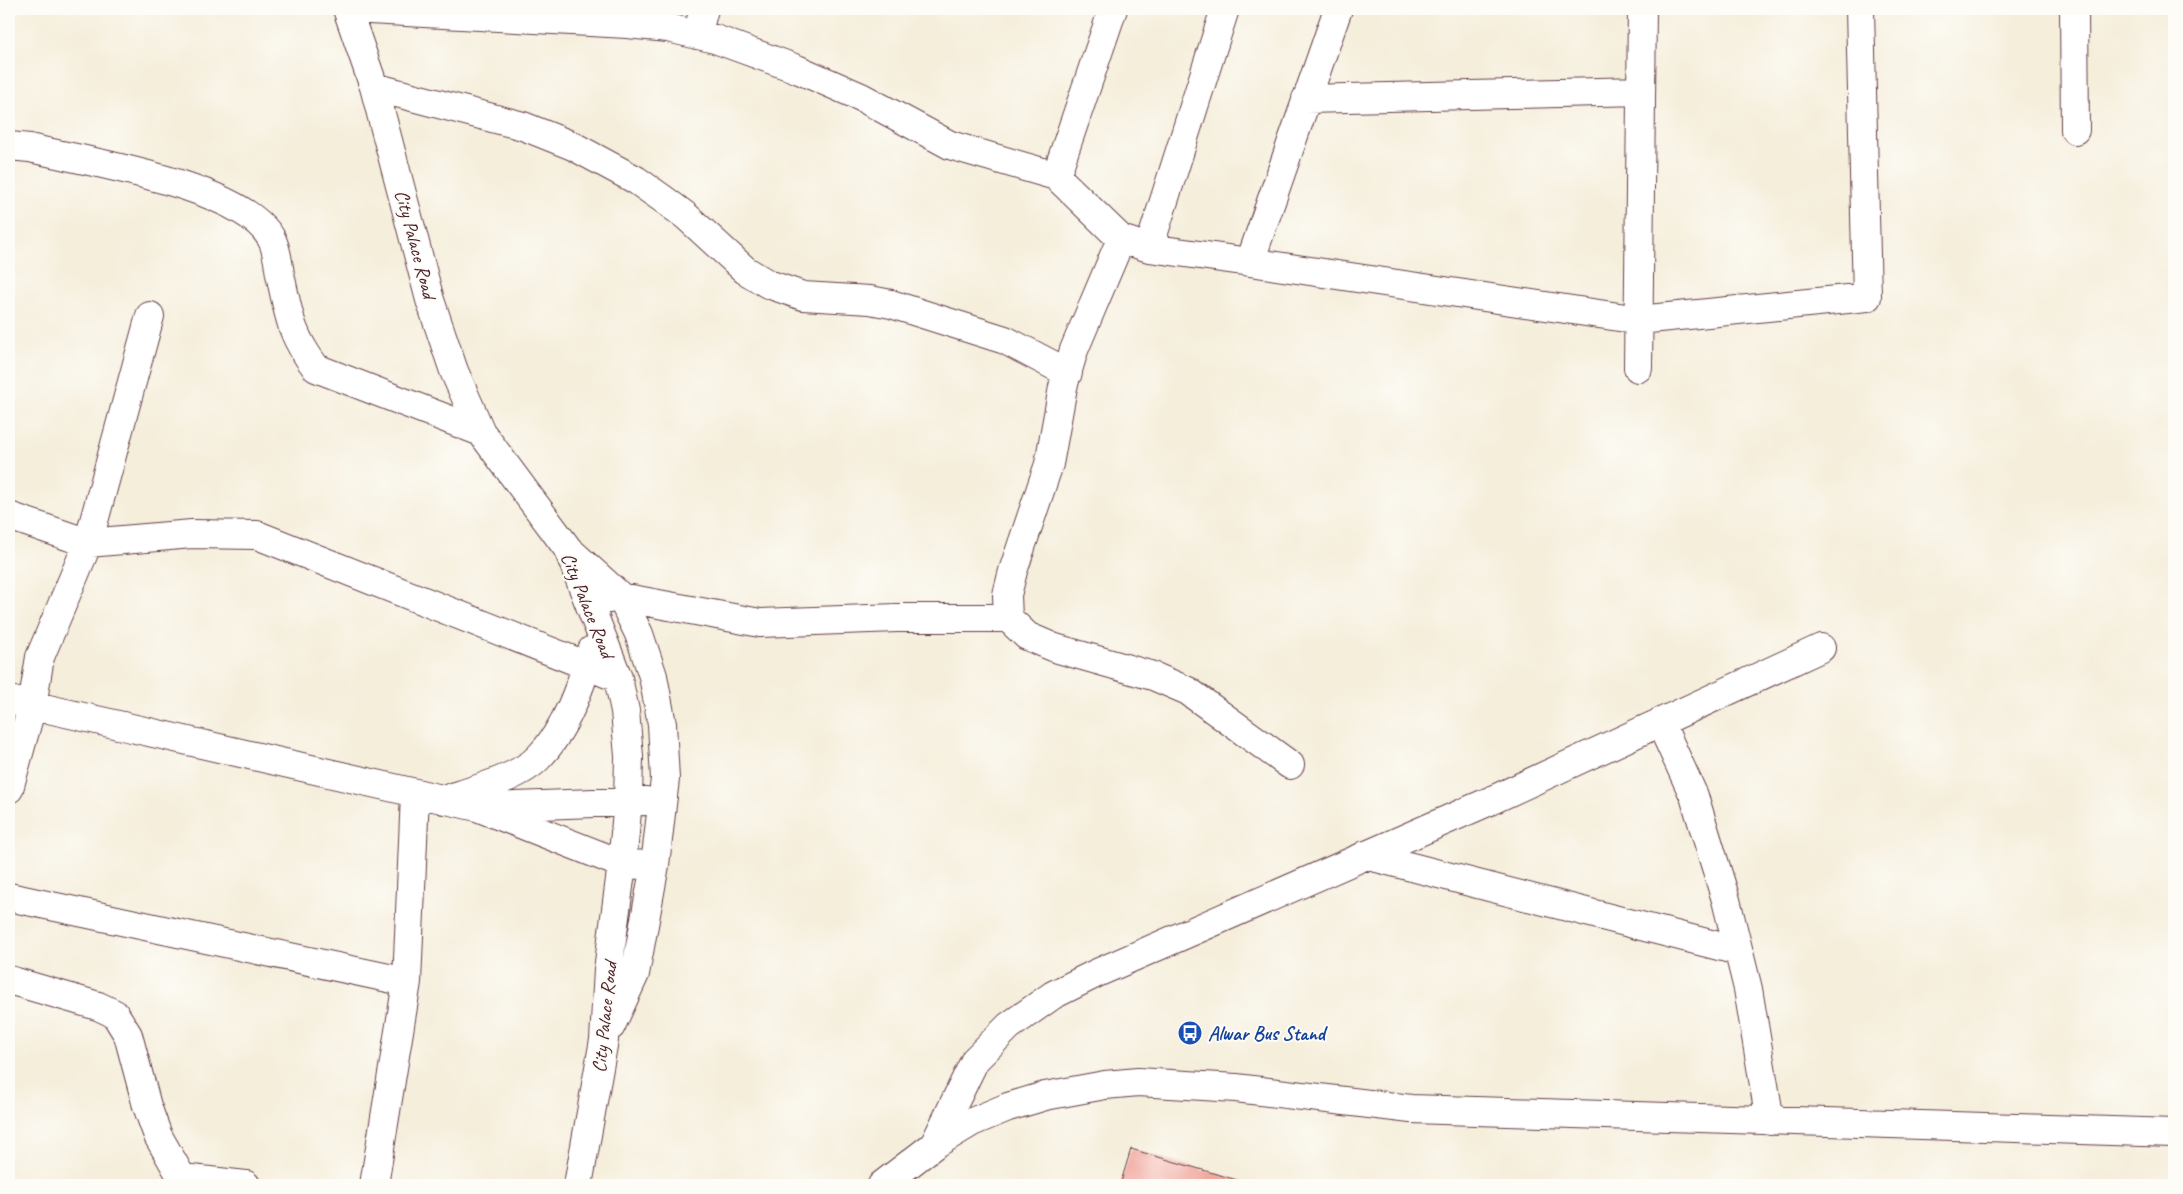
<svg xmlns="http://www.w3.org/2000/svg" width="2183" height="1194" font-family="Caveat,sans-serif">
	<style>
		.building { fill: #f1a9a0 }
		.lines { fill: none; stroke-linecap: round; stroke-linejoin: round }
		.minor-casing { stroke: #643e45; stroke-width: 30 }
		.minor { stroke: #fff; stroke-width: 28 }
		.labels { text-anchor: middle; stroke-width: 4; stroke-linejoin: round; paint-order: stroke }
		.street-label { font-size: 20px; fill: #4a1f2b; stroke: #fdfcf7 }
		.transit-label { font-size: 20px; font-weight: bold; fill: #164399; stroke: #fdfcf7; text-anchor: start }
	</style>
	<rect width="100%" height="100%" fill="#fdfcf7"/>
	<filter id="ink" filterUnits="userSpaceOnUse"><feTurbulence type="fractalNoise" baseFrequency=".02" numOctaves="2"/><feDisplacementMap in="SourceGraphic" scale="10" xChannelSelector="R" yChannelSelector="G"/><feConvolveMatrix kernelMatrix="1 2 1 2 8 2 1 2 1" color-interpolation-filters="sRGB"/></filter>
	<filter id="wash" filterUnits="userSpaceOnUse"><feTurbulence type="fractalNoise" baseFrequency=".0096" numOctaves="4" result="noise"/><feDisplacementMap in="SourceGraphic" scale="20" xChannelSelector="R" yChannelSelector="G"/><feGaussianBlur stdDeviation="1.12" result="paint"/><feColorMatrix in="noise" values="0 0 0 0 0 0 0 0 0 0 0 0 0 0 0 0 0 1.4 0 .05"/><feComposite in="paint" operator="in"/></filter>
	<g filter="url(#wash)">
		<rect width="100%" height="100%" fill="#f5eedb"/>
		<g id="blocks">
			<path class="building" d="M1131,1149L1254,1185H1120Z"/>
		</g>
	</g>
	<g filter="url(#ink)">
		<use href="#blocks" fill-opacity="0" stroke="#643e45" stroke-width="1"/>
		<g class="lines">
			<defs>
				<path id="minor" d="M347,9L374,87L430,300L454,371L481,432L568,549L618,678L625,711L629,756L628,801L622,864L608,970L604,1040L578,1185
					M351,9L627,24L668,28L715,39L797,69L861,97L950,145L1056,176L1113,9
					M2074,9L2075,130
					M697,35L704,9
					M374,87L523,126L573,146L636,180L663,199L686,216L745,270L768,284L803,296L870,300L891,304L1005,340L1068,373
					M1306,99L1641,91
					M9,146L30,148C87,162 241,185 271,238C277,248 278,263 280,274C289,315 290,334 316,368L481,432
					M1056,176L1121,239L1149,248L1250,262L1338,9
					M1121,239L1074,350L1063,387L1049,464L1013,571L1007,595L1008,618L1027,636L1055,648L1153,676L1188,691L1290,765
					M1149,248L1225,9
					M1250,262L1639,320L1867,297L1860,9
					M1638,368L1642,9
					M9,516L88,543L192,534L257,535L618,678
					M571,552L621,597L639,634L653,676L662,724L665,779L655,865L635,974L611,1026
					M609,599L621,597L760,623L897,618H1008
					M9,700L477,807L622,864L655,865
					M1660,722L1694,796L1726,900L1748,989L1770,1121
					M9,789L32,706L40,657L88,543L150,316
					M444,800C470,791 519,778 538,758C566,730 580,687 592,650
					M489,807L646,801
					M1365,855L1738,951
					M9,897L407,982
					M9,980L98,1006L115,1014L128,1035L147,1106L158,1136L182,1178L179,1185
					M934,1145L975,1060L1009,1026L1053,995L1097,973L1490,801L1821,648
					M182,1178L246,1185
					M374,1185L407,982L415,794
					M882,1185L934,1145L972,1122L1008,1107L1045,1096L1105,1085L1138,1082L1236,1088L1411,1109L2174,1133"/>
			</defs>
			<use href="#minor" class="minor-casing"/>
			<use href="#minor" class="minor"/>
		</g>
	</g>
	<defs>
		<symbol id="bus-disc" viewBox="-11 -11 22 22"><circle r="9.5" fill="#1a4fb4" stroke="#fdfcf7"/><path d="M-5-6H5V4H4V6H2V4H-2V6H-4V4H-5ZM-3.5-4V0h7V-4ZM-3.5 1.2v1.5H-2V1.2ZM2 1.2v1.5H3.5V1.2Z" fill="#fff"/></symbol>
	</defs>
	<g fill-rule="evenodd">
		<use href="#bus-disc" x="1176" y="1019" width="28" height="28"/>
	</g>
	<g class="labels">
		<g class="street-label">
			<text transform="translate(416 244) rotate(75)" y="7">City Palace Road</text>
			<text transform="translate(588 605) rotate(68)" y="7">City Palace Road</text>
			<text transform="translate(604 1017) rotate(-84)" y="7">City Palace Road</text>
		</g>
		<g class="transit-label">
			<text x="1208" y="1040">Alwar Bus Stand</text>
		</g>
	</g>
	<rect width="2183" height="1194" fill="none" stroke="#fdfcf7" stroke-width="30"/>
</svg>
